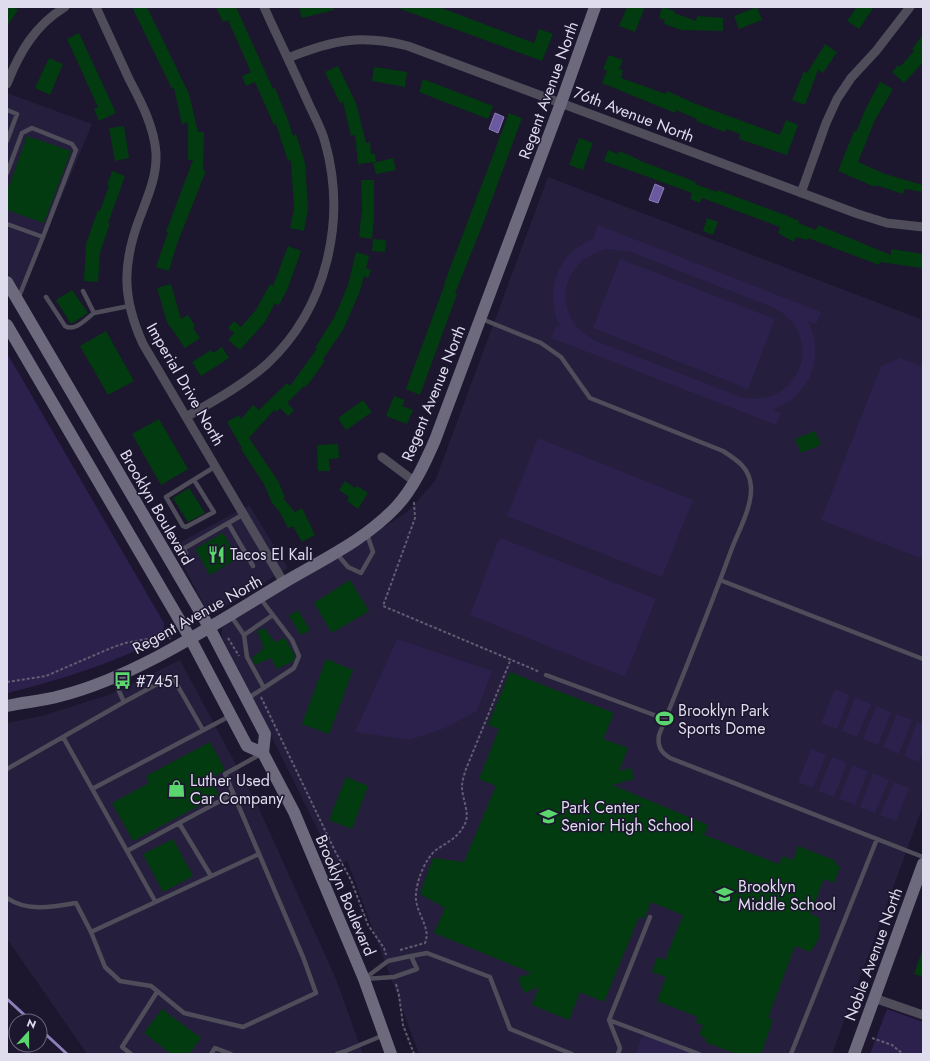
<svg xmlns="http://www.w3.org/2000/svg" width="930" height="1061" font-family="Jost,sans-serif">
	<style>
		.built { fill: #251e3c }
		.green { fill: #2c214c; fill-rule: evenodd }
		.water { fill: #6a58a0; stroke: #8d80b7 }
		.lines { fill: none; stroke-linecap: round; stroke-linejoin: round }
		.stream { stroke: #8d80b7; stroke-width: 3 }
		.building { fill: #033b10 }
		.path { stroke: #625d72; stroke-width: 2; stroke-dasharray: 3 2; stroke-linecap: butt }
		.lane { stroke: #4f4d5a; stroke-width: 4.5 }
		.street { stroke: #4f4d5a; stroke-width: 9 }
		.secondary { stroke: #6d6a7e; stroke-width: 12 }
		.labels { text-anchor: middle; stroke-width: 3; stroke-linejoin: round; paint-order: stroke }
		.street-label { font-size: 16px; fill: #dfdced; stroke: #1c162e }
		.poi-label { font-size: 16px; fill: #dfdced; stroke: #1c162e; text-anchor: start }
	</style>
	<rect width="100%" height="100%" fill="#1c162e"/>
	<path class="built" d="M7,93L92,124L21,295L7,271Z
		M548,177L923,320V806L832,1054H419L347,860L337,869L222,637V629L225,623L350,549L407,512L435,481Z
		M249,505L288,568L217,612H211L206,609L173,546Z
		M180,660L257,804L336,979L363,1054H87L7,939V723L42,716L111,694Z"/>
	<path class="green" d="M598,225L821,312L816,324L808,321C826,357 810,395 773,410L781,413L776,425L551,338L556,326L560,327C543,291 557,252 595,238L593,237ZM609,249L631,252L772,307C826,332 803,407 744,398L596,341C550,319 558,258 609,249Z
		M620,259L775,319L748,389L593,328Z
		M7,353L164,623L163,638C113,663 61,680 7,693Z
		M900,358L923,367V559L821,520L881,366Z
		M538,438L693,500L662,577L507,516Z
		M501,538L656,599L625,677L470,615L498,541L499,542Z
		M397,639L492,671L477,711L445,728L409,740L355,732Z
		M835,689L850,695L837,729L821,723Z
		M855,697L871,704L857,737L842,731Z
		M876,706L891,712L878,745L863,739Z
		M897,714L912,720L899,754L883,747Z
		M917,722L923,724V752L919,762L904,756Z
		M811,749L826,755L813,788L798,782Z
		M832,757L847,763L834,797L818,791Z
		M852,765L868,771L855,805L839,799Z
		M873,773L889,780L875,813L860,807Z
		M894,782L909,788L896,821L880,815Z
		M887,1009L923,1022V1054H870Z
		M649,1034L704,1054H635L641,1038Z"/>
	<path class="water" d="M495,113L504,117L498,133L489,129Z
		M655,184L664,188L658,203L649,200Z"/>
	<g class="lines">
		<path class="stream" d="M7,999L31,1021
			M40,1029L67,1054"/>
	</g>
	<path class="building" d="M7,7H13L18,10L7,26Z
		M132,7H147L189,94L198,132H204L203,170L206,171L177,244L169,271L156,267L168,232H166L193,160H188V122L182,124L174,88L172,89Z
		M216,7H236L273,89L275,88L288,120L293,136L296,134L305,163L308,208L304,231L290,228L294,209L291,160L288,161L276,124L274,125L255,82L246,86L242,76L251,72L228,20L223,22Z
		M299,7H334V10L302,18Z
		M395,7H439L534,43L539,29L553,34L542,61Z
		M627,7H645L635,32L619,26Z
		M662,7L675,11L674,13L696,21L697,16L723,18V31L684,30V31L664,24L665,20L659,18Z
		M757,7L762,20L739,29L734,16Z
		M857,7H874L859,29L847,21Z
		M79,33L116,113L99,121L94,109L98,107L67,39Z
		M923,34V62L904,83L892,72L898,65L900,67L914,51L912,49Z
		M825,44L837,52L823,73L818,70L805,105L792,100L804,71L807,73Z
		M609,55L623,60L619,69L623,70L621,78L666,94L667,91L696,104L780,135L786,120L798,125L787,155L739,139L740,134L726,129L725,132L696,121L697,119L676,110L675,113L602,83L607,71L603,69Z
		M49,58L63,64L50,95L35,88Z
		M338,66L356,103L366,143L370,142L371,154H375L376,162L358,164L355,135L351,136L343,102L340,103L325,72Z
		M374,67L407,72L405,87L372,81Z
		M423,79L493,106L488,119L419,92Z
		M880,82L893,89L875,120L858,162L885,174L923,185V192L905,189L903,194L876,185L875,187L838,171L854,131L856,132L866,108Z
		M509,113L522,118L481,229L455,293L457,294L420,395L406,389L445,284H444Z
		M124,126L129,158L115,161L109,128Z
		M27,136L71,151L44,223L7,210V192Z
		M579,138L593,143L583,170L569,165Z
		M608,150L618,154L619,151L638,159V160L696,182L695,184L717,192L718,190L785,215L799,221L798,223L816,230L818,225L891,255V249L923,254L922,268L880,262L879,265L808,238L807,240L796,237L794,242L778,233L780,227L702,198L700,203L690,199L692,193L604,161Z
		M393,158L396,170L376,174L373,163Z
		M112,171L125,176L108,223H110L100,253L98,282L84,281L86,244L98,210L100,211L109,186L107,185Z
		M361,180H374V217L372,239L359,237L362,209Z
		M707,218L718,222L713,235L703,231Z
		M373,239L386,240L385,252L372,251Z
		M288,246L301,251L288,288L279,305L275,303L265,322L240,350L228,340L234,333L228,328L234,321L241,327L256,310L270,284L273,286Z
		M356,252L369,256L366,268L371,270L368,278L364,276L360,291L343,330L323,359L325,361L306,387L304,386L287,403L294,410L288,416L280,408L276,412L274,410L249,438L278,481L285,497L283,498L295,512L302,508L315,535L302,542L293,526L288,528L279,511L272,503L264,484L241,449L242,448L227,422L239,415L241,419L253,405L259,410L287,383L290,386L317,349L315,348L335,316L348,285Z
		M171,284L181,319L188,315L195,326L193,328L200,338L185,348L167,322L157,288Z
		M72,290L88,313L71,324L56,300Z
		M106,331L134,381L108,395L80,346Z
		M222,347L229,358L201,376L192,362L211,350L213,353Z
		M394,396L405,400L402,406L413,410L407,424L386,416Z
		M363,400L372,412L346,430L338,418Z
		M159,419L188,469L161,485L132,434Z
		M815,431L821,445L801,453L795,439Z
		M338,444L339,458L329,459L330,471H318L317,445Z
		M345,481L355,488L357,486L368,493L358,509L347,501L349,497L339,490Z
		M189,488L205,513L188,522L173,498Z
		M223,533L238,558L210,575L195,549Z
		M350,580L369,611L332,633L314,603Z
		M298,610L310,630L301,635L289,616Z
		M264,628L275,642L285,638L295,656L293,661L277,669L271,658L255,665L252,658L264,648L257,631Z
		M326,659L353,670L329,734L302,724Z
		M510,672L614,713L603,739L628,748L619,771L631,768L634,779L612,785L708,825L704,835L779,864L783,856L793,860L798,846L836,861V865L840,866L834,883L824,879L810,914L820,918V934L817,942L810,952L795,946L768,1018L773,1020L761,1054H737L705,1042L706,1038L699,1035L703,1025L696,1023L698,1017L657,1001L666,977L652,972L657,957L665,960L683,915L651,902L644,919L639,917L604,1002L580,992L569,1020L532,1005L539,987L524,993L518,978L532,973L434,933L445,908L420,894L433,858L464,862L496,786L479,779L499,729L488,725Z
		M210,742L225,770L210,779L219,795L133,841L112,803L149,783L146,776Z
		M346,777L368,786L352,829L329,820Z
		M173,839L193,876L163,892L143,854Z
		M922,951H923V977L914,974Z
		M162,1009L201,1038L189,1054H171L144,1033Z"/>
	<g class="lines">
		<path class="path" d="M414,502L415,518L383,606L540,672
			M165,629L170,639
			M228,638L239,656
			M7,682L46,676L111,648L125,643L147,639L172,628
			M261,697L335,851L351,880L368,925L384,948L386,955
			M400,950L425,943C432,927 414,912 416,894C417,880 425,859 436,850C449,841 460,837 466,821C469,812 462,797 462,787C462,782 464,775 466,769L511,659
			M396,984L399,995L403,1025L414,1054
			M872,1038L892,1045L903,1054"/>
		<path class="lane" d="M7,110L17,114L7,141
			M7,173L22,133L32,128L72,144L76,150L43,237
			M7,224L43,237L18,299
			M83,291L94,313L129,306
			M46,297L65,326C75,332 86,319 94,313
			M482,319L541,343L561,357L590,398L723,451C737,460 750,468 751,487C752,507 739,530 732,548C709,611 684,673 659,735C657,747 661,752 670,758L923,857
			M194,480L214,512L186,527L183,526L166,497L216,466
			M228,523L253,566
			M186,553L183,549L244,514
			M337,554L348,567L361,573L373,552L367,534
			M720,580L923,659
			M231,616L244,635L273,615
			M244,635L247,657L264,688
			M546,675L665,719
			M113,678L124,702
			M247,699L294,668L299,656L292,640L260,598
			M63,737L155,901
			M7,769L124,702L172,676L203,730
			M92,789L230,716
			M179,823L211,876
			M127,851L233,794
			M7,898C27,912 53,907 76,903L91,932L105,967L120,981L151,986L184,1013L243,1027L316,993L303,957L225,774L261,754
			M91,932L259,854
			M411,956L427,953L490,977L510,1029L572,1054
			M411,956L417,969L394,977L364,979L388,961Z
			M609,1020L699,1054
			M343,1052L384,1035
			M131,1054L122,1047L157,992
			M211,1054L215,1048L231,1054
			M337,1054L343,1052L344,1054
			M618,1054L620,1048L609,1020L650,917
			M791,1054L877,839"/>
		<path class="street" d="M96,7C107,31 118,55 129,79C141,102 154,126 156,153C157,176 148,196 140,217C122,264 122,298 143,344L284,583
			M288,58C333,40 361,34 408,46L858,214L887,223L923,227
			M7,84C19,53 35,25 65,7
			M801,193L826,123L837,99L851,78L876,51L910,7
			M186,417C214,401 243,385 267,364C327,308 347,220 325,142C321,127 313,114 307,100C293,69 278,38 264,7
			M382,457L414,481
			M874,998L923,1015"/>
		<path class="secondary" d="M7,282L209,627L265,734L263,753L294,812L364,979L391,1054
			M7,325L190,638L247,746L263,753
			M7,706C25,702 43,701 60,696C136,677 216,623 283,583C322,560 365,540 396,507C413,489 425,463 435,440L561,103L595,7
			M854,1054L923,864"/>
	</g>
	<defs>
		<symbol id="restaurant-bare" viewBox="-9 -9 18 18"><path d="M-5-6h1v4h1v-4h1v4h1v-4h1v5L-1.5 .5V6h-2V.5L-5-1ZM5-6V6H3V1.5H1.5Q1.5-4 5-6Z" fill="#5bd56e" stroke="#1c162e" stroke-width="2.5" paint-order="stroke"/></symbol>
		<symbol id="bus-bare" viewBox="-9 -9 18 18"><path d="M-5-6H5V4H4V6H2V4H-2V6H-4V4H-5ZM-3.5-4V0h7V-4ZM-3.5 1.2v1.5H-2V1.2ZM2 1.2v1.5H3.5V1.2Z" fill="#5bd56e" stroke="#1c162e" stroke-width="2.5" paint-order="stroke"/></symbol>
		<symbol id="stadium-bare" viewBox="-9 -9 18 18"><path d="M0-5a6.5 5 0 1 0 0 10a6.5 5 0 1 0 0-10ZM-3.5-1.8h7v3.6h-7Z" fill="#5bd56e" stroke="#1c162e" stroke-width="2.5" paint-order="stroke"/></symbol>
		<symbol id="shop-bare" viewBox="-9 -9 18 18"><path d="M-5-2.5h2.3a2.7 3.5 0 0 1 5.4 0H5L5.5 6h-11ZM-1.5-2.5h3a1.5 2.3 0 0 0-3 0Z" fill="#5bd56e" stroke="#1c162e" stroke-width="2.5" paint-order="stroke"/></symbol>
		<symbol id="school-bare" viewBox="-9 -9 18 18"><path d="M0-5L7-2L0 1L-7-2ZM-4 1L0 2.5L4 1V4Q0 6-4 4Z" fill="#5bd56e" stroke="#1c162e" stroke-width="2.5" paint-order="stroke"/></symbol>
	</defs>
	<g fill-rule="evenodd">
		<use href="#restaurant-bare" x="204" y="542" width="25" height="25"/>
		<use href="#bus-bare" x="110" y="668" width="25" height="25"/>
		<use href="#stadium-bare" x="652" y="706" width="25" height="25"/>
		<use href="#shop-bare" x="164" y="776" width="25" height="25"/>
		<use href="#school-bare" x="536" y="804" width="25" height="25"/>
		<use href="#school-bare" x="712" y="882" width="25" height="25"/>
	</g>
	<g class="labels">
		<g class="street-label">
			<text transform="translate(548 90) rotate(-70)" y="6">Regent Avenue North</text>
			<text transform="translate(634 114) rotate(21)" y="6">76th Avenue North</text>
			<text transform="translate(186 384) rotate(60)" y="6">Imperial Drive North</text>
			<text transform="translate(433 393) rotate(-68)" y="6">Regent Avenue North</text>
			<text transform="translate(157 507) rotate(60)" y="6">Brooklyn Boulevard</text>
			<text transform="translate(197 614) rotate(-29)" y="6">Regent Avenue North</text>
			<text transform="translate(346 895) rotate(67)" y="6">Brooklyn Boulevard</text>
			<text transform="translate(873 954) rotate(-70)" y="6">Noble Avenue North</text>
		</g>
		<g class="poi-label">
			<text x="230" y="560">Tacos El Kali</text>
			<text x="136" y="687">#7451</text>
			<text x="678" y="716">Brooklyn Park<tspan x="678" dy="18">Sports Dome</tspan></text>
			<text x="190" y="786">Luther Used<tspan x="190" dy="18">Car Company</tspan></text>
			<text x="561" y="813">Park Center<tspan x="561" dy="18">Senior High School</tspan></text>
			<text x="738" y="892">Brooklyn<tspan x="738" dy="18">Middle School</tspan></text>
		</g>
	</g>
	<rect width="930" height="1061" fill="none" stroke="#dfdced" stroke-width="16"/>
	<g transform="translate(28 1033) rotate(21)"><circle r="19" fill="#1c162e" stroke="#6a657a"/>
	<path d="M0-3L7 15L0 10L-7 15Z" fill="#5bd56e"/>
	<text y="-6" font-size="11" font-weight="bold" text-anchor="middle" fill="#dfdced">N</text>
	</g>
</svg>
